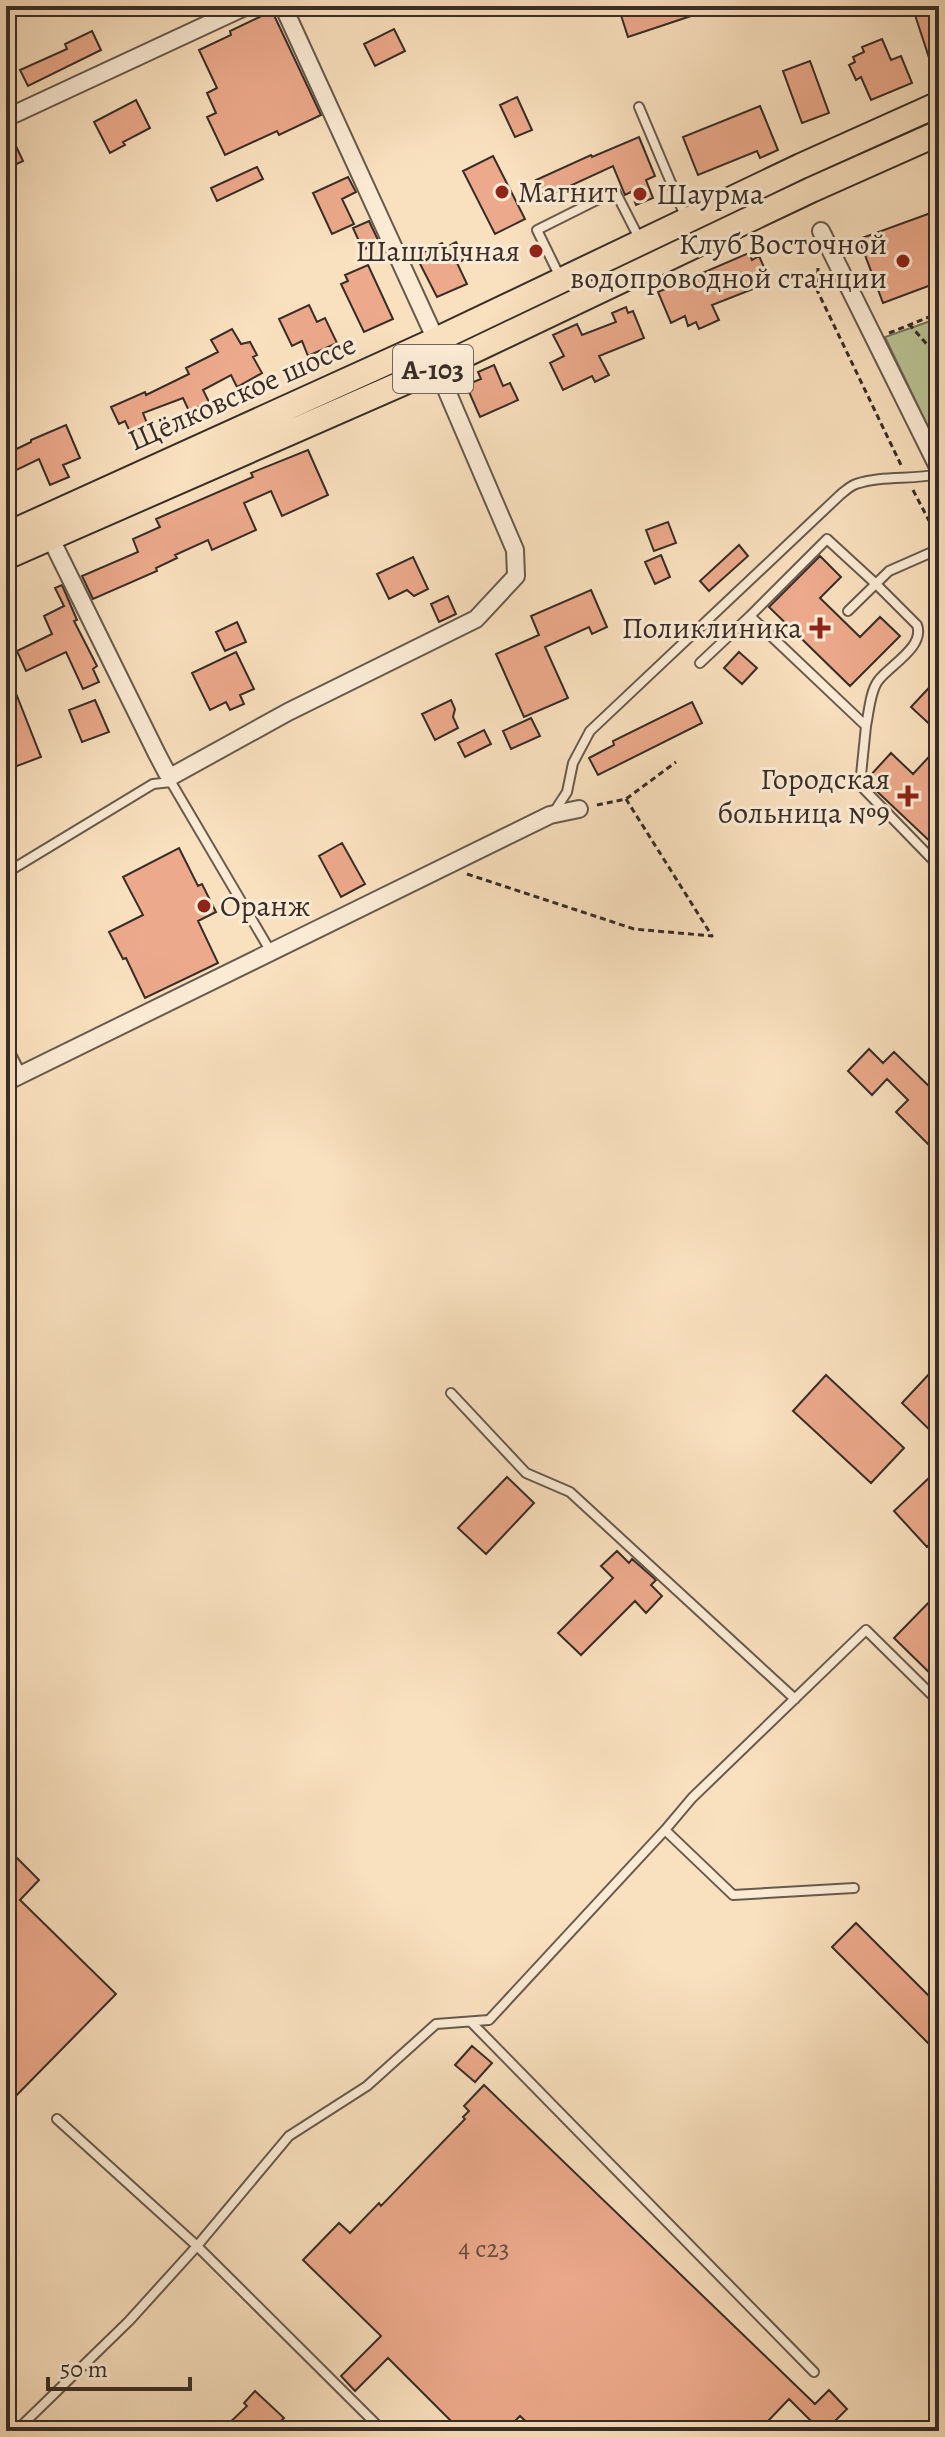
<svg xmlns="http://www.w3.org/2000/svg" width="945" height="2437" font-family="Alegreya,serif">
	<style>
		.green { fill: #b9c395; stroke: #78785e; stroke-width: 2 }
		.building { fill: #eca98b; stroke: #382d27; stroke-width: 2 }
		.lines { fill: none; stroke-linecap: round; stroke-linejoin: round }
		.service-casing { stroke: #685a4d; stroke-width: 12 }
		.minor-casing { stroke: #685a4d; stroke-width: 20 }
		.primary-casing { stroke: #382d27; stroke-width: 28 }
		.path { stroke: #382d27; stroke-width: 3; stroke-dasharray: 6 4; stroke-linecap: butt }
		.service { stroke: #fbebd5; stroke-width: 8 }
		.minor { stroke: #fbebd5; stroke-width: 16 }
		.primary { stroke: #f9e0be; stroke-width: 24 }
		.poi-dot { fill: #8f2418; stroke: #fbebd5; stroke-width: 3 }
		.labels { text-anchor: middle; stroke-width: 6; stroke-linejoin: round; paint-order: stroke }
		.number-label { font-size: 26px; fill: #654c40 }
		.shield { fill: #fbebd5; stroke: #72665b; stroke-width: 2 }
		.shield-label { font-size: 28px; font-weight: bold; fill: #382d27 }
		.poi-label { font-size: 30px; fill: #382d27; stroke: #fbebd5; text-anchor: end }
		.street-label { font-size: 30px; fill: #382d27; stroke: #fbebd5 }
	</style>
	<rect width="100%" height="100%" fill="#f9e0be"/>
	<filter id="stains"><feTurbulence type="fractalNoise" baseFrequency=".0025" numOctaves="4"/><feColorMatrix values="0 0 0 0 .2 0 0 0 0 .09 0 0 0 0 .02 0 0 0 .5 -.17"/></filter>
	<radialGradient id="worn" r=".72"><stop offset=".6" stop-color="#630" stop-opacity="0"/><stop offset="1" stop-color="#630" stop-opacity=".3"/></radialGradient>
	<path class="green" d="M939,318V450L885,337Z"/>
	<path class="building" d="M618,6H711L712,9L628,37Z
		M939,7V78L936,79L915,15Z
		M272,11L321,115L279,135L277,131L225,155L207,117L216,113L207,93L217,88L199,50L231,35L230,31Z
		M394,29L405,51L375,66L364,44Z
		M92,31L101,50L28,86L20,70L67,49L65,44Z
		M882,39L891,60L901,56L912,83L871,100L861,77L856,80L849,65L855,62L853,57L864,52L862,47Z
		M810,61L829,113L802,123L783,71Z
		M517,97L532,130L515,137L500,105Z
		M136,100L150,128L123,142L125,145L110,153L94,122Z
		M760,106L778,150L760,158L757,151L698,175L683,137Z
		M6,129H8L23,161L6,169Z
		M639,137L655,176L646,180L653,198L636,205L631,192L625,195L613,166L544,198L536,180L591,155L592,157Z
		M493,156L525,219L495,234L463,171Z
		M257,167L263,179L217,201L211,188Z
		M348,177L356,192L342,199L354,224L332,234L313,193Z
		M939,210V282L883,303L859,239Z
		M369,221L379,242L363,250L353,228Z
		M456,242L465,259L457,263L467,284L437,297L416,256L442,243L445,248Z
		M749,253L752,260L759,256L768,276L761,279L763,285L712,305L719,320L699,329L696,322L688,326L685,316L671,323L658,292Z
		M368,265L393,319L364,332L341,284L348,281L345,275Z
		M309,305L317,322L325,318L337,343L308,356L302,341L292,346L279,319Z
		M626,307L628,313L633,311L644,338L599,356L609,375L595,382L592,376L563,390L550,363L564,356L553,335L577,324L582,335L616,322L612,313Z
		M232,329L241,344L250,342L257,355L253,357L262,373L237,387L231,375L203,390L209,402L189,411L183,398L143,413L148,426L131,434L125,421L119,424L111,407L145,392L146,395L189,374L186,368L218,352L211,340Z
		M494,365L503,386L510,383L518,400L480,417L466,385L481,379L478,372Z
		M66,425L80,458L63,465L69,477L50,485L39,459L6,475V454L31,442V440Z
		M308,450L328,495L282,516L271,491L244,503L256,530L212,550L208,540L175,555L177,558L156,568L157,571L93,599L82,576L138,552L133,539L160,527L156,519L253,477L251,473Z
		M668,522L676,543L654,551L646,530Z
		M739,545L748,556L709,591L700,581Z
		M661,555L670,577L655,584L645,562Z
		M820,556L841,577L820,598L860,637L880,617L900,636L850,686L769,607Z
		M413,557L428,589L414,596L407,590L389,599L377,574Z
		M62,585L77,620L74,621L97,666L93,669L99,682L83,689L66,652L26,671L17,651L52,634L44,616L64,606L55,588Z
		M591,590L607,627L592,634L589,627L545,647L568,698L524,717L496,654L539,635L531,616Z
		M448,596L456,614L439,622L431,604Z
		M237,622L246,642L225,651L216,632Z
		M236,652L254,689L240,695L244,704L230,710L226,702L210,710L192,673Z
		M739,652L757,668L742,684L724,668Z
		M6,668L41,757L6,770Z
		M939,677V733L911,707Z
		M95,700L109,732L82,742L69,710Z
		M451,700L455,709L453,717L458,728L435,740L422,714Z
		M692,702L702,723L598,775L589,758L614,745L613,741Z
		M531,718L540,736L511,749L503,731Z
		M484,730L491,744L465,757L458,743Z
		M939,746V792L932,800L939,807V850L867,782L868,778L891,753L913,774Z
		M342,843L365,884L341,897L319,856Z
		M179,848L198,886L202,884L216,912L198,921L218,963L145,998L126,958L123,959L109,932L143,915L123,877Z
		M869,1049L883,1063L894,1052L939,1096V1155L896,1112L908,1100L887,1079L872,1095L848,1071Z
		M931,1372L939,1380V1439L902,1403Z
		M826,1375L904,1448L871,1483L793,1411Z
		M507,1477L534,1503L486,1554L458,1528Z
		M930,1477L939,1487V1535L927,1547L894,1511Z
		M617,1551L629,1563L632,1559L656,1580L651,1585L662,1596L646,1613L635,1601L581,1655L558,1633L613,1578L601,1566Z
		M939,1592V1682L894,1638Z
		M6,1847L39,1880L20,1900L116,1994L6,2106Z
		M856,1923L939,2006V2054L832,1947Z
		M472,2046L492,2063L475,2082L455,2065Z
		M484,2085L815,2404L829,2390L847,2409L826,2430L819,2422L816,2426L789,2399L769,2420L771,2422L763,2431H536L520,2416L505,2431H461L388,2358L355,2391L341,2376L381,2336L303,2260L339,2223L350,2233L379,2203L381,2206L465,2119L463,2117L469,2111L464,2106Z
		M255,2391L284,2418L271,2431H221L247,2406L244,2403Z"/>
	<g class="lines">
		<defs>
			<path id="service" d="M639,107L685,216
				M561,279L537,230L615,191L639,238
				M848,611L889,571L939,549
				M700,663L750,616
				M866,726C869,712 870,692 878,681C890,665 925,647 917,625L876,584L827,539L750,616L866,726L860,785L933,860H939
				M554,812L567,792L573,763L590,731L840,495C845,491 850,486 856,484C882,475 912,480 939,474
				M6,873L153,784L171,782L271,952
				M6,1044L21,1074
				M451,1393L526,1473L570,1492L795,1699
				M665,1830L733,1895L854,1888
				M471,2022L814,2372
				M57,2119L197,2246L383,2431
				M16,2431L129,2321L197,2246L289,2136L367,2086L436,2024L489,2020L665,1830L692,1798L866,1630L939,1702"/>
			<path id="minor" d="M283,6L436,340
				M6,118L247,6
				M821,231L939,469
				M50,537L157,754L167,773L172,776L288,712L476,619L516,576L515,550L437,368
				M6,1082L550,815L579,809"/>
			<path id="primary" d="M6,535L436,340L801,166L939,104
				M6,557L437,368L811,190L939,133"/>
		</defs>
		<use href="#service" class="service-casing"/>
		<use href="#minor" class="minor-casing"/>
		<use href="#primary" class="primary-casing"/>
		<path class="path" d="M818,268L817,290L901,465
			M909,324L939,358
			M889,333L939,313
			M913,490L937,536
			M597,805L626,799L676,762
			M467,874L634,929L712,936L626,799"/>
		<use href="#service" class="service"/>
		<use href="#minor" class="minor"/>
		<use href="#primary" class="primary"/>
	</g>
	<g class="poi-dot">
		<circle cx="502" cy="192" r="8"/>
		<circle cx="640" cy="194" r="8"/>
		<circle cx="536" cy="251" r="8"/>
		<circle cx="903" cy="261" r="8"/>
		<path d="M816 616h8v8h8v8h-8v8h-8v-8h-8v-8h8z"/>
		<path d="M904 784h8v8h8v8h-8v8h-8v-8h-8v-8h8z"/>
		<circle cx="204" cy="906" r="8"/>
	</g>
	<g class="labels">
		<g class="number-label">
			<text x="484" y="2257">4 с23</text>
		</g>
		<rect class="shield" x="393" y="345" width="80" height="48" rx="6"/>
		<g class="shield-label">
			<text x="433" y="379">А-103</text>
		</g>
		<g class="poi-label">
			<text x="518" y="202" text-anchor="start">Магнит</text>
			<text x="656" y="204" text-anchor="start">Шаурма</text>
			<text x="887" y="254">Клуб Восточной<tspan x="887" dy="34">водопроводной станции</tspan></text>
			<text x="520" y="261">Шашлычная</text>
			<text x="802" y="638">Поликлиника</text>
			<text x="890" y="789">Городская<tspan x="890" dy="34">больница №9</tspan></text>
			<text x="220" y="916" text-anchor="start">Оранж</text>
		</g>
		<g class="street-label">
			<text transform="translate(242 392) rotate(-24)" y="10">Щёлковское шоссе</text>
		</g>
	</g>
	<rect width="945" height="2437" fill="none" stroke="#f9e0be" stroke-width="32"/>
	<rect x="8" y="8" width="929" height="2421" fill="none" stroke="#382d27" stroke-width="4"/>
	<rect x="16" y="16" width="913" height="2405" fill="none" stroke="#382d27" stroke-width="2"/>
	<path d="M48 2377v12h142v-12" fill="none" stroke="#382d27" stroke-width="4"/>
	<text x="60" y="2377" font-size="24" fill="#382d27" stroke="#fbebd5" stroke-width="6" paint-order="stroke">50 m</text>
	<rect width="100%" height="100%" filter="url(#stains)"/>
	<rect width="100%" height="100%" fill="url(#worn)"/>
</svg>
